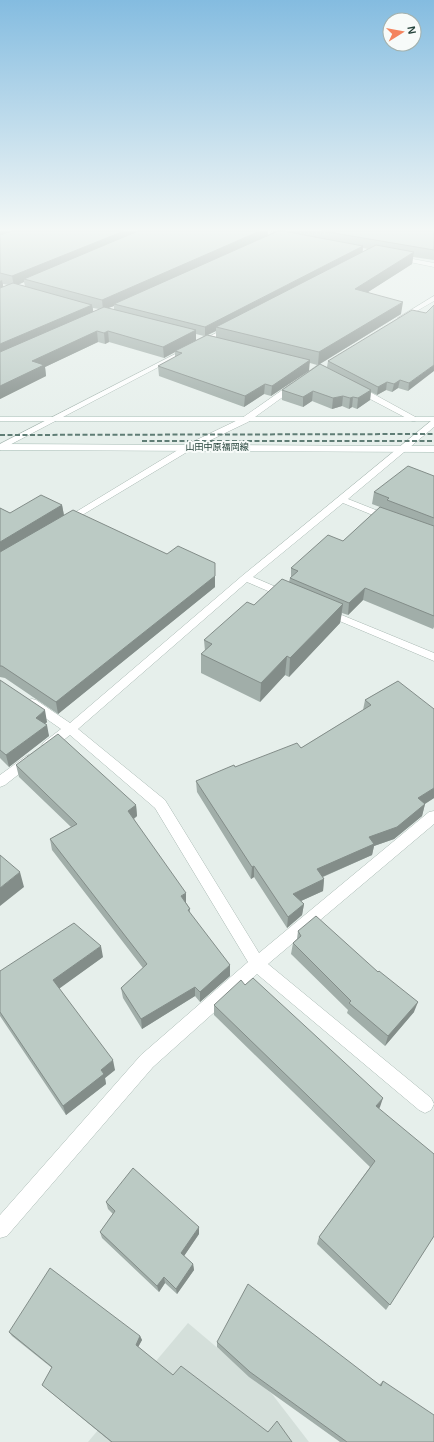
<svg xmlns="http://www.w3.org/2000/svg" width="434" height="1442" font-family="Helvetica,'Noto Sans JP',sans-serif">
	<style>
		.built { fill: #d4dfda }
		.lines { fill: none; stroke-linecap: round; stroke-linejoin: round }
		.street-casing { stroke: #a8b8b2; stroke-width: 1 }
		.secondary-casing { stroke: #a4bbb3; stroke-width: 1 }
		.street { fill: #fff; fill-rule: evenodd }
		.secondary { fill: #fff; fill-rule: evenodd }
		.rail { stroke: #5f7d75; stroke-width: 2; stroke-dasharray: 5 2.5; stroke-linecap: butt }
		.wall { fill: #a1aea9; fill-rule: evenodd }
		.shaded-wall { fill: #838d89 }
		.building { fill: #bbcac4; stroke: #838d89 }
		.labels { text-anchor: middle; stroke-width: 4; stroke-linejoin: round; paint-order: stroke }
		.far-street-label { font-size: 9px; fill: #24423a; stroke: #f7fbf9 }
	</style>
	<rect width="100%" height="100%" fill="#e6efeb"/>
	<path class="built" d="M188,1323L272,1394L309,1442H88Z"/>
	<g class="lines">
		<defs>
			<path id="street" d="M397,256L434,263V267L395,259L394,258Z
				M434,296V301L403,319L398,318Z
				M228,327L233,328L0,450V444Z
				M291,384H297L298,386L248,422L192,449L69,523H63L61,521L186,445L242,418Z
				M353,386H359L419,419L415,421H412L353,390Z
				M431,421H434V427L348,499L391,516L393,518L391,520H385L343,503L253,577L290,593L291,595L290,597H282L247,582L78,729L165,800L259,953L429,812L434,811V824L268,964L431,1098L434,1104L431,1110L425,1113L419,1110L257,974L153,1067L7,1236L0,1238V1215L141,1055L248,962L155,808L70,735C62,741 53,751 44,748L42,745L44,742L61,729L28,706L26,703L28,700L32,699L36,700L70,723L242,576Z
				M327,609L434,653V661L323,614L322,612Z
				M29,755L33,757L35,760L33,763L5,785L0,787V775L25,757Z"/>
			<path id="secondary" d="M0,417H434V421H0Z
				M0,444L434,446V452L0,450Z"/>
		</defs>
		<use href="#street" class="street-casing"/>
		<use href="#secondary" class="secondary-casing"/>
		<use href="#street" class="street"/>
		<use href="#secondary" class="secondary"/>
		<path class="rail" d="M0,435L434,434
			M142,441H434"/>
	</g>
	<path class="wall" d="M0,231H434V260L413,257L412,264L368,292L401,314L320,364L327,367L328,361L426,313L408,391L398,388L392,392L386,390L377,395L371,392L370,400L357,409L352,407L349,409L342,406L332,409L312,401L303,407L282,400V390L317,365L310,363L271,396L264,394L244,407L159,376L158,366L175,357V352L164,358L109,342L105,344L98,342L45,367L46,376L0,399ZM268,231L275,232L268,235ZM363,248L368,249L363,252ZM24,282L25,286L18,285ZM3,284L8,285L3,287ZM114,306V310L108,308ZM93,308L99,309L93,312ZM216,331V337L208,335ZM196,334L204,336L196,340Z
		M434,476V627L433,629L363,600L348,615L342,613L340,623L289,677L285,675L260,702L201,673V654L205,651L204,640L254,605L289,582L290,578L291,577V568L343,541L380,507L372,504L374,492Z
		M62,505L64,515L167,554L215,563V587L58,714L5,678L0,677V508L10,513Z
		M0,680L47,722L45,724L49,736L9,767L0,758Z
		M398,681L434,798L425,804L422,816L394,839L374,846L372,855L323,877L324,879L323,891L301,901L304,904L302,915L287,928L254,877L251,879L197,792L196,781L235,767L301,748L363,710L365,700Z
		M16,765L136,805L137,816L134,819L190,909V913L230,976L200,1002L195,996L142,1029L123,998L121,988L143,968L52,850L50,839L71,827L19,777Z
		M298,931L414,1012L385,1046L347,1013L348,1010L291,954L293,943L297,939Z
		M103,957L59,988L115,1070L105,1078L106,1084L66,1115L0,1016V971Z
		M245,985L380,1107L379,1108L434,1236L386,1310L317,1244L319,1237L370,1167L214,1015V1005Z
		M106,1202L199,1234L184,1256L193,1264L194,1270L177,1294L165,1283L159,1292L102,1238L100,1232L113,1214L108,1209Z
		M9,1332L140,1336L142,1340L138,1347L173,1375L268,1432L292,1442H111L42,1385L52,1368L12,1336Z
		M217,1342L379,1385L383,1381L434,1442H340L249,1377L217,1347Z"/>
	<path class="shaded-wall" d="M0,231H24L0,238Z
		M124,231H148L24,279V282L14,286L12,276Z
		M260,231H268V237L114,304V306L103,310L102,300Z
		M363,246L362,255L216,327V331L205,336V327Z
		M414,252L412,264L354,301L355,289Z
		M2,280L4,290L0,293V281Z
		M403,302L401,314L318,365L319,352Z
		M92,305L94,315L0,356V344Z
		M196,330V341L175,351V352L164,358L163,347Z
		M97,331L98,342L45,367L46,376L0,399V386L32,361Z
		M108,331L109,342L105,344L104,333Z
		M310,360L309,371L271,396L272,386Z
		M434,365V371L408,391L409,383Z
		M400,380L398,388L392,392L394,384Z
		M387,382L386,390L377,395L378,387Z
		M265,384L264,394L244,407L245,396Z
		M371,390L370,400L357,409L358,398Z
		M313,391L312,401L303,407V397Z
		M343,396L342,406L332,409L333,398Z
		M353,397L352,407L349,409L350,398Z
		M62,505L64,516L0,554V542Z
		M215,576V587L58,714L56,702Z
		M365,588L363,600L348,615L349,603Z
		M343,604L340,623L289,677L290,658Z
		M287,656L285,675L260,702L261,683Z
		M45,710L47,722L39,729L36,718Z
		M47,725L49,736L9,767L6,755Z
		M434,788V798L415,810L418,798Z
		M425,804L422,816L394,839L374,846L372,855L315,880L317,869L369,837Z
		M136,805L137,816L129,822L128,811Z
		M254,866V877L251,879L252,867Z
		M20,872L24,887L0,906V888Z
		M324,879L323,891L292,905L293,894Z
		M186,893V904L181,896Z
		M304,904L302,915L287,928L288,917Z
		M101,946L103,957L56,991L53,980Z
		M230,965V976L200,1002V992Z
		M195,987V996L142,1029L141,1019Z
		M418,1002L414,1012L385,1046L388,1036Z
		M113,1060L115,1070L105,1078L106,1084L66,1115L63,1106L101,1070Z
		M383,1098L380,1107L373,1115L376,1106Z
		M199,1227V1234L182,1259L181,1253Z
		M193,1264L194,1270L177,1294L176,1289Z
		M164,1277L165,1283L159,1292L157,1286Z
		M140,1336L142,1340L137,1349L136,1345Z"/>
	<path class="building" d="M12,231H124L12,276L0,273V235Z
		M138,231H260L102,300L24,279Z
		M278,231H283L363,246L205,327L114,304Z
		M322,231H434V250Z
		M376,245L414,252L355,289L403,302L319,352L216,327Z
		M13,283L92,305L0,344V288Z
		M434,305V365L409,383L400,380L394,384L387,382L378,387L328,361L412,310L426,313Z
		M104,307L196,330L163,347L108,331L104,333L97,331L32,361L44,365L0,386V352Z
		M207,335L310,360L272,386L265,384L245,396L158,366L182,353L175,351Z
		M320,364L371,390L358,398L353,397L350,398L343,396L333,398L313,391L303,397L282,390Z
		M408,466L434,476V518L387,500L389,498L374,492Z
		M41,495L62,505L0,542V508L10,513Z
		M380,507L434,526V616L365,588L349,603L290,578L298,571L291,568L328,535L343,541Z
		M73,510L167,554L178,546L215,563V576L56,702L2,666H0V552Z
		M282,579L343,604L290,658L287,656L261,683L201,654L212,644L204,640L247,602L254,605Z
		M0,680L45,710L36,718L47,725L6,755L0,750Z
		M398,681L434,709V788L418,798L425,804L397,827L369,837L374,844L317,869L324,879L293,894L304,904L288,917L254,866L252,867L196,781L234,765L235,767L297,743L301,748L371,705L365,700Z
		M58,734L136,805L128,811L186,893L181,896L190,909L188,910L230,965L200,992L195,987L141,1019L121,988L147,964L50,839L77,824L16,765Z
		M0,855L20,872L0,888Z
		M316,916L378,972L379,971L418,1002L388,1036L349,1003L351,1001L293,943L301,936L298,931Z
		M74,923L101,946L53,980L113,1060L101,1070L104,1074L63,1106L0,1012V971Z
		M253,978L383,1098L376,1106L434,1154V1236L390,1305L319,1237L375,1161L214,1005L241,980L245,985Z
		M133,1168L199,1227L181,1253L193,1264L176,1289L164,1277L157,1286L100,1232L115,1211L106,1202Z
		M50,1268L140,1336L136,1345L173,1375L181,1366L268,1432L277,1421L292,1442H112L42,1385L52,1367L9,1332Z
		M248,1284L381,1386L383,1381L434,1415V1442H347L250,1372L217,1342Z"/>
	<linearGradient id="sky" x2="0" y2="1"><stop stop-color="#84bce0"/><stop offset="0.53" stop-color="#f4f8f6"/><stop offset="1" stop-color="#f4f8f6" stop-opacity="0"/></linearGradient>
	<rect width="434" height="433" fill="url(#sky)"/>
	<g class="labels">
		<g class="far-street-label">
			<text x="217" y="450">山田中原福岡線</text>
		</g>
	</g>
	<g transform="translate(402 32) rotate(79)"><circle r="19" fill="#f7fbf9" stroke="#a3b1ad"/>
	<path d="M0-3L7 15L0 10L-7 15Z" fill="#f4845f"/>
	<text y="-6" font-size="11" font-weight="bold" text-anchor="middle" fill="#24423a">N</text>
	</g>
</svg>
